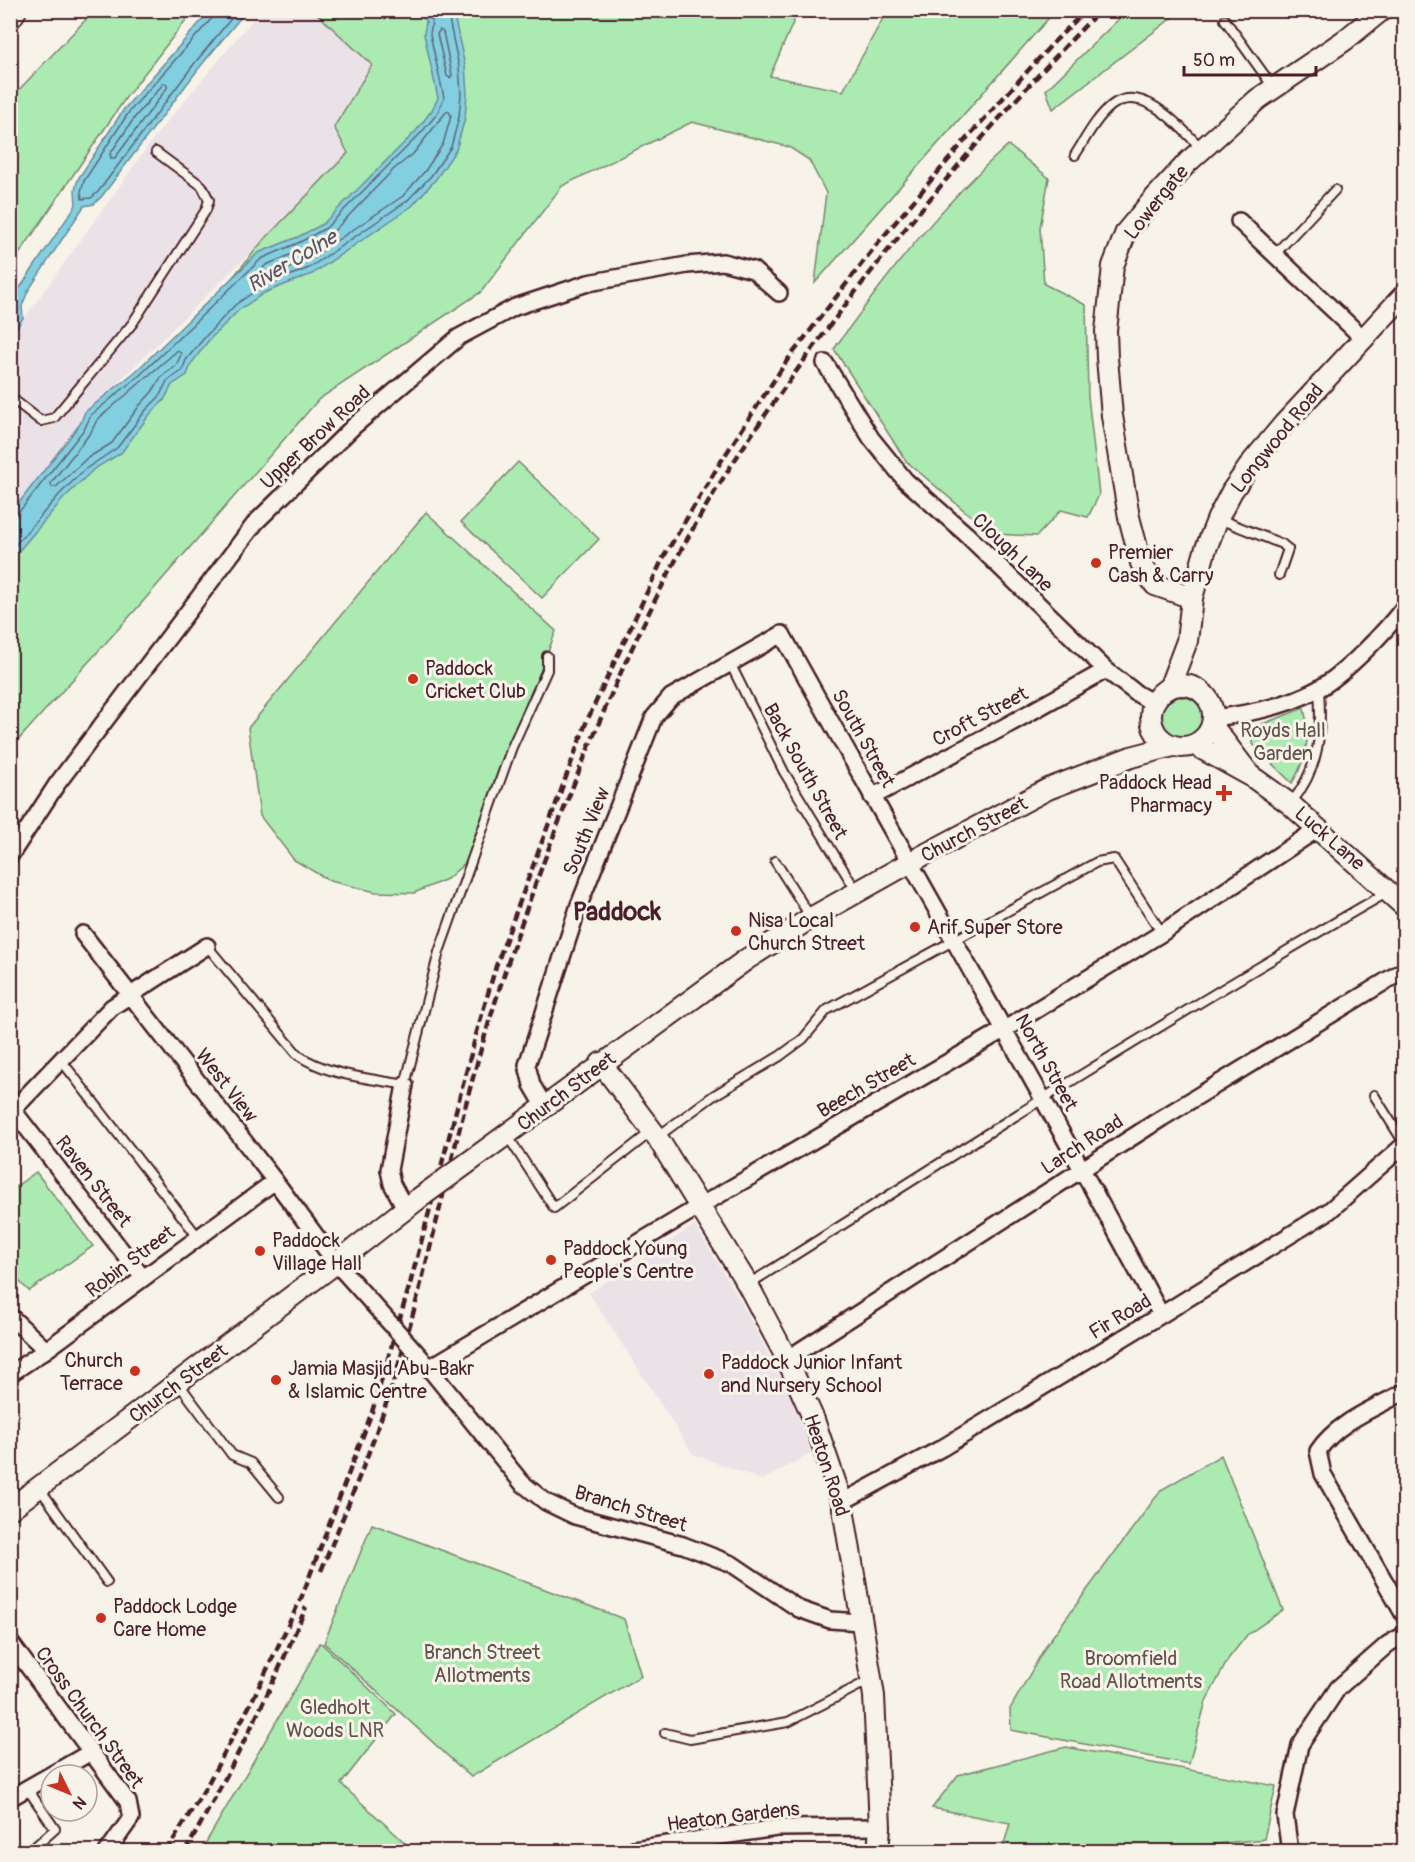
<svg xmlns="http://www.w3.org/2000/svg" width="1415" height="1862" font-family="Pangolin,sans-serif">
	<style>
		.built { fill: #ebe2e8 }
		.green { fill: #abeab1; stroke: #7a846e; stroke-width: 1.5 }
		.water { fill: #82cfe1; stroke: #6c8998; stroke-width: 1.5 }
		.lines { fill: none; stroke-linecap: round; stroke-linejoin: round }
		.shore { stroke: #606574; stroke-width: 1.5 }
		.service-casing { stroke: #4a1f2b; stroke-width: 12 }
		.minor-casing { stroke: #4a1f2b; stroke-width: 20 }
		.tertiary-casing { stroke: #4a1f2b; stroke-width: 24 }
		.primary-casing { stroke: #4a1f2b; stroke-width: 28 }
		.service { stroke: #f7f3e8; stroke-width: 8 }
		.minor { stroke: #f7f3e8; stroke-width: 15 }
		.tertiary { stroke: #f7f3e8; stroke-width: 20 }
		.primary { stroke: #f7f3e8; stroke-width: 24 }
		.rail { stroke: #4a1f2b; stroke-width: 4.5; stroke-dasharray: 9 4.5; stroke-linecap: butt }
		.minor-bridge-casing { stroke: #4a1f2b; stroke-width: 20; stroke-linecap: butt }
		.tertiary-bridge-casing { stroke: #4a1f2b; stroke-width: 24; stroke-linecap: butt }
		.minor-bridge { stroke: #f7f3e8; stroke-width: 15 }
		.tertiary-bridge { stroke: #f7f3e8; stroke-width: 20 }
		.poi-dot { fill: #c8321e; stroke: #f7f3e8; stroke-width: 2 }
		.labels { text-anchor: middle; stroke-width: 6; stroke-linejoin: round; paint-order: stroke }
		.street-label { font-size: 20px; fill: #4a1f2b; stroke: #f7f3e8 }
		.poi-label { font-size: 20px; fill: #4a1f2b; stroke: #f7f3e8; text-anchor: start }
		.park-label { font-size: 20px; fill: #62524c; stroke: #f7f3e8 }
		.water-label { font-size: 21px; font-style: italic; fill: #5b5462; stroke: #f7f3e8 }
		.district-label { font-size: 26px; font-weight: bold; fill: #4a1f2b; stroke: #f7f3e8 }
	</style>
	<rect width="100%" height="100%" fill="#f7f3e8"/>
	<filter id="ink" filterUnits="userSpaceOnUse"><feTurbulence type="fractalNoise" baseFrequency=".0167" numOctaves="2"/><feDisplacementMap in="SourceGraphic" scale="12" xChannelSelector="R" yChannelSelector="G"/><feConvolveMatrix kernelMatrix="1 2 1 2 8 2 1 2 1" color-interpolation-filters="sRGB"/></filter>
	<g filter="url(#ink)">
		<path class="built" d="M260,11H414L368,190L258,245L88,412L85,420L11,512V337L156,135Z
			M695,1225L739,1298L792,1399L812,1453L762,1480L693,1454L589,1293Z"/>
		<path class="green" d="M94,11H193L127,96L11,266V98Z
			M314,11H798L770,76L843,91L887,11H1055L815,283L826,193L809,160L789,147L692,122L562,186L481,292L319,399L139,606L11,748V545L262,242L348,153L334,127L372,65Z
			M1127,11H1181L1053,109L1046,90Z
			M1008,145L1049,178L1040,228L1044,284L1086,305L1088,396L1099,495L1088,517L1061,510L1037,536L992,534L906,461L834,349C886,276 941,205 1008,145Z
			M518,462L599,539L542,598L461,522Z
			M426,512L556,631L466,862L447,879L414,893L376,892L330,881L294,860L260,816L248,728Z
			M1161 718a21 21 0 1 1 42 0a21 21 0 1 1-42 0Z
			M1304,708C1311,735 1306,761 1292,783L1260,752L1252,743V735L1260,725Z
			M36,1172L93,1246L29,1291L11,1273V1190Z
			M1221,1455L1283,1610L1247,1635L1229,1658L1206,1701L1189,1764L1011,1730L1010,1709L1047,1644L1161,1490Z
			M372,1524L624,1619L641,1676L471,1777L324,1643Z
			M319,1643L322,1644L396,1714L341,1784L414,1851H201L308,1667Z
			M1066,1747L1276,1786L1264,1839L1197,1846V1852L1002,1851L1010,1823L932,1808L958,1775Z"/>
		<path class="water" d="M210,11H246L199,68L102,196L94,204L84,206L28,291L22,306L23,318L11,337V301L76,205L75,190L78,179L124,109Z
			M419,11H453L465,66L467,93L465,118L456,150L436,179L412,206L312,274L264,293L239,310L209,340L191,364L187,375L172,385L164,400L150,414L121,453L94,469L63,499L11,560V513L80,424L85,412L136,371L258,253L298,237L323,224L416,131L432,110L438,98L424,34L426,22Z"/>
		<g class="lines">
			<path class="shore" d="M214,10L213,17L129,112L84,181L81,191L82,199L91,198L98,192L194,64L238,10
				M440,30L443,32L452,75L450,78L447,76L437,34Z
				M164,83L167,84V88L115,158H111L110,154L135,117Z
				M449,111L451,116L443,144L425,171L403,196L305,262L258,280L255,279V276L266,265L304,249L331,234L394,169L413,154L446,112Z
				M178,350L181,354L176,366L162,376L152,392L140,405L112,443L86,459L56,487H52L51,483L91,432L97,420Z
				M10,516L16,515L23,507L85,428L91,415L140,375L261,259L300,242L326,228L420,134L437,114L444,98L430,34L432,21L427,10
				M10,551L59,495L84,470L117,448L146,410L159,397L167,381L182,371L186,360L205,337L235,305L261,287L309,268L407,201L431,176L451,147L459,117L461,94L459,67L447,10"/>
			<defs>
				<path id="service" d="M1225,20L1273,87
					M1075,155C1086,138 1096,118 1111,106C1142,81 1181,128 1201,148
					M1275,254L1335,190
					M10,397L41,421L54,418L132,324L206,210L209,200L202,186L156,152
					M1219,519L1282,544L1288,549L1279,575
					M730,663L784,772L857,892
					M1291,803C1320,768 1322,732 1319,689
					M775,861L810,916
					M207,946L298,1055C329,1076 369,1078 405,1085L439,952L512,747L547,670V656
					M61,1060L198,1237
					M1374,1095L1404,1143
					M507,1135L554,1208L651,1132
					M657,1137L713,1096L780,1056L803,1039L827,1010L1097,862L1114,859L1162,933
					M749,1284C960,1150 1171,1016 1388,892
					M179,1384L232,1455L251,1463L279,1497
					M40,1489L107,1582
					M665,1733L690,1739L788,1722L870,1680
					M27,1788L55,1829L29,1852"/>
				<path id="minor" d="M1239,221L1363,338
					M825,363L871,438L905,480L966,534L1106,670L1136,693L1153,703
					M1213,718C1248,714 1286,707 1318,689C1345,674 1386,631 1404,607
					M872,797L1004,727L1106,670
					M10,856L57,784L256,522L354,426L459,337L515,307L588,283L687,265L723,262L753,270L779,293
					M83,934L275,1181L336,1263L380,1312
					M545,1107L532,1085L527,1065L579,905L654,717L671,697L782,634C908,862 1039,1086 1161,1315
					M13,1110L143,1278
					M10,1113L112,1007L207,946
					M405,1208L392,1184L389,1170L405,1085
					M10,1316L46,1350
					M787,1359L1162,1118L1404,970
					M424,1362L522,1483L546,1502L575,1516L683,1545L732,1564L799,1609L830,1620L861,1622
					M429,1368L700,1206L1005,1029L1162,933L1319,828
					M10,1374L46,1350L275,1181
					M1404,1392C1375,1408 1337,1422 1318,1451L1323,1474L1404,1615
					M842,1502L942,1448L1161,1315L1329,1211L1404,1145
					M10,1642L128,1802L131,1818L107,1852
					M10,1798L91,1752
					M628,1852L634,1849L777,1828L880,1827
					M1290,1852L1285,1815L1300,1745L1338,1688L1388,1644L1404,1635"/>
				<path id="tertiary" d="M1192,598L1155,585L1141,563L1129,517L1112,416L1107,358L1106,331L1113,266L1126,232L1152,201L1188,162L1258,99L1345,40L1382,10
					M1151 716a31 31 0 1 1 62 0a31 31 0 1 1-62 0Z
					M1170,686L1187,641L1192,598L1205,551L1218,518L1232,491L1253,461L1284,424L1404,295
					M1212,725L1247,771
					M1195,745L1251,776L1290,804L1404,906
					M601,1063L657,1137L748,1285L787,1359L814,1420L842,1502L874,1696L880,1827L878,1852
					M469,1162L747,959L811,918L909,863L1048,789L1131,757L1173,746
					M10,1509L336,1263L418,1199"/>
				<path id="primary" d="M10,16L14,10"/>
			</defs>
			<use href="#service" class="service-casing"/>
			<use href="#minor" class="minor-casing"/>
			<use href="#tertiary" class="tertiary-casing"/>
			<use href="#primary" class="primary-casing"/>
			<use href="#service" class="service"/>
			<use href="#minor" class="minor"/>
			<use href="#tertiary" class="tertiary"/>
			<use href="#primary" class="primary"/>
			<path class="rail" d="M321,1571C349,1503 378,1434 399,1363C433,1249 455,1132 490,1019C515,937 545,856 577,776C617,677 661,579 717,488C753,430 793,375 834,320C916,211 1005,108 1100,10
				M166,1852L206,1787L251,1703L302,1596L372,1412L410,1284L476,1035L496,966L586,723L663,558L720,463L786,362L877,244L967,138L1053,43L1086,10
				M185,1852C230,1772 271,1691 306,1607"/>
			<defs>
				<path id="minor-bridge" d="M380,1312L422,1359"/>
				<path id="tertiary-bridge" d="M418,1199L469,1162"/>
			</defs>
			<use href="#minor-bridge" class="minor-bridge-casing"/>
			<use href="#tertiary-bridge" class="tertiary-bridge-casing"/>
			<use href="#minor-bridge" class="minor-bridge"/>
			<use href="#tertiary-bridge" class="tertiary-bridge"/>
		</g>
	</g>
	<g class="poi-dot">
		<circle cx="1096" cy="563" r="6"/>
		<circle cx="413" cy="679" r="6"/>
		<path d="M1221 784h6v6h6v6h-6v6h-6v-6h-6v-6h6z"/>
		<circle cx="915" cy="927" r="6"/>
		<circle cx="736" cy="931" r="6"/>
		<circle cx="260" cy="1251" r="6"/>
		<circle cx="551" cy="1260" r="6"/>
		<circle cx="135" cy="1371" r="6"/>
		<circle cx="709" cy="1374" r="6"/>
		<circle cx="276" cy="1380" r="6"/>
		<circle cx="101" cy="1618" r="6"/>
	</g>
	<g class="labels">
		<g class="street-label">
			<text transform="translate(1156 202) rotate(-51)" y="7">Lowergate</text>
			<text transform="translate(315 437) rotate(-43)" y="7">Upper Brow Road</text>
			<text transform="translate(1277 438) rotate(-51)" y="7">Longwood Road</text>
			<text transform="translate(1013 552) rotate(44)" y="7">Clough Lane</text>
			<text transform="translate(980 716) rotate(-28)" y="7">Croft Street</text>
			<text transform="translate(864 738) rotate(61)" y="7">South Street</text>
			<text transform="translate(806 771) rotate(61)" y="7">Back South Street</text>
			<text transform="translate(974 829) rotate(-28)" y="7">Church Street</text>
			<text transform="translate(586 831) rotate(-68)" y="7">South View</text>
			<text transform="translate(1330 838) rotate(41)" y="7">Luck Lane</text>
			<text transform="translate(1047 1062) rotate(61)" y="7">North Street</text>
			<text transform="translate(227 1085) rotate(52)" y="7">West View</text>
			<text transform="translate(866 1085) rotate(-30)" y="7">Beech Street</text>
			<text transform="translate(566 1091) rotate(-37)" y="7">Church Street</text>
			<text transform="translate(1082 1144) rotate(-33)" y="7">Larch Road</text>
			<text transform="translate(94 1181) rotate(52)" y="7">Raven Street</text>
			<text transform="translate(130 1261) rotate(-37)" y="7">Robin Street</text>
			<text transform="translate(1120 1316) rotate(-31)" y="7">Fir Road</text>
			<text transform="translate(178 1383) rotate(-37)" y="7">Church Street</text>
			<text transform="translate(827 1465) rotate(72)" y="7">Heaton Road</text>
			<text transform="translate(631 1508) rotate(17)" y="7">Branch Street</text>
			<text transform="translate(90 1717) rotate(54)" y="7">Cross Church Street</text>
			<text transform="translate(733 1816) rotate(-7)" y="7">Heaton Gardens</text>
		</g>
		<g class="poi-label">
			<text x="1108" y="559">Premier<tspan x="1108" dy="23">Cash &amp; Carry</tspan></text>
			<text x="425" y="675">Paddock<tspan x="425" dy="23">Cricket Club</tspan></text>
			<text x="1212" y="789" text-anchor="end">Paddock Head<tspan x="1212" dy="23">Pharmacy</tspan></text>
			<text x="748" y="927">Nisa Local<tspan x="748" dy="23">Church Street</tspan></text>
			<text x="927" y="934">Arif Super Store</text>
			<text x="272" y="1247">Paddock<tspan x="272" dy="23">Village Hall</tspan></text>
			<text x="563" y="1255">Paddock Young<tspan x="563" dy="23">People's Centre</tspan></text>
			<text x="123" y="1367" text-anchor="end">Church<tspan x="123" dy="23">Terrace</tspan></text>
			<text x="721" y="1369">Paddock Junior Infant<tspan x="721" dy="23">and Nursery School</tspan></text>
			<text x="288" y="1375">Jamia Masjid Abu-Bakr<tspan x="288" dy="23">&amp; Islamic Centre</tspan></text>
			<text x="113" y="1613">Paddock Lodge<tspan x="113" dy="23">Care Home</tspan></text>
		</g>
		<g class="park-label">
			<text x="1283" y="737">Royds Hall<tspan x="1283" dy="23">Garden</tspan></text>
			<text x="482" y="1659">Branch Street<tspan x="482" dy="23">Allotments</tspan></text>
			<text x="1131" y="1665">Broomfield<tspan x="1131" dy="23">Road Allotments</tspan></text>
			<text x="335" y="1714">Gledholt<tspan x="335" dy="23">Woods LNR</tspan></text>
		</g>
		<g class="water-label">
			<text transform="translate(292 261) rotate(-31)" y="7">River Colne</text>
		</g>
		<g class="district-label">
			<text x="617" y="920">Paddock</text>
		</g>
	</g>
	<rect width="1415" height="1862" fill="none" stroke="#f7f3e8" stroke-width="36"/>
	<rect x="18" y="18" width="1379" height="1826" fill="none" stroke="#4a1f2b" stroke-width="2" filter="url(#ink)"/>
	<g transform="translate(69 1793) rotate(133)"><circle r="28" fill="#f7f3e8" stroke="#b29e9c" stroke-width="1.5"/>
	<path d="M0-4.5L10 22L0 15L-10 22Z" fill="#c8321e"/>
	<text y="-9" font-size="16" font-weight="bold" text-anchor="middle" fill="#4a1f2b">N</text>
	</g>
	<path d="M1184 66v9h132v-9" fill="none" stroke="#4a1f2b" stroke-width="3"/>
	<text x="1193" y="66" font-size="18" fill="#4a1f2b" stroke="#f7f3e8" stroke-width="4.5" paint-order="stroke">50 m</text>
</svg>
